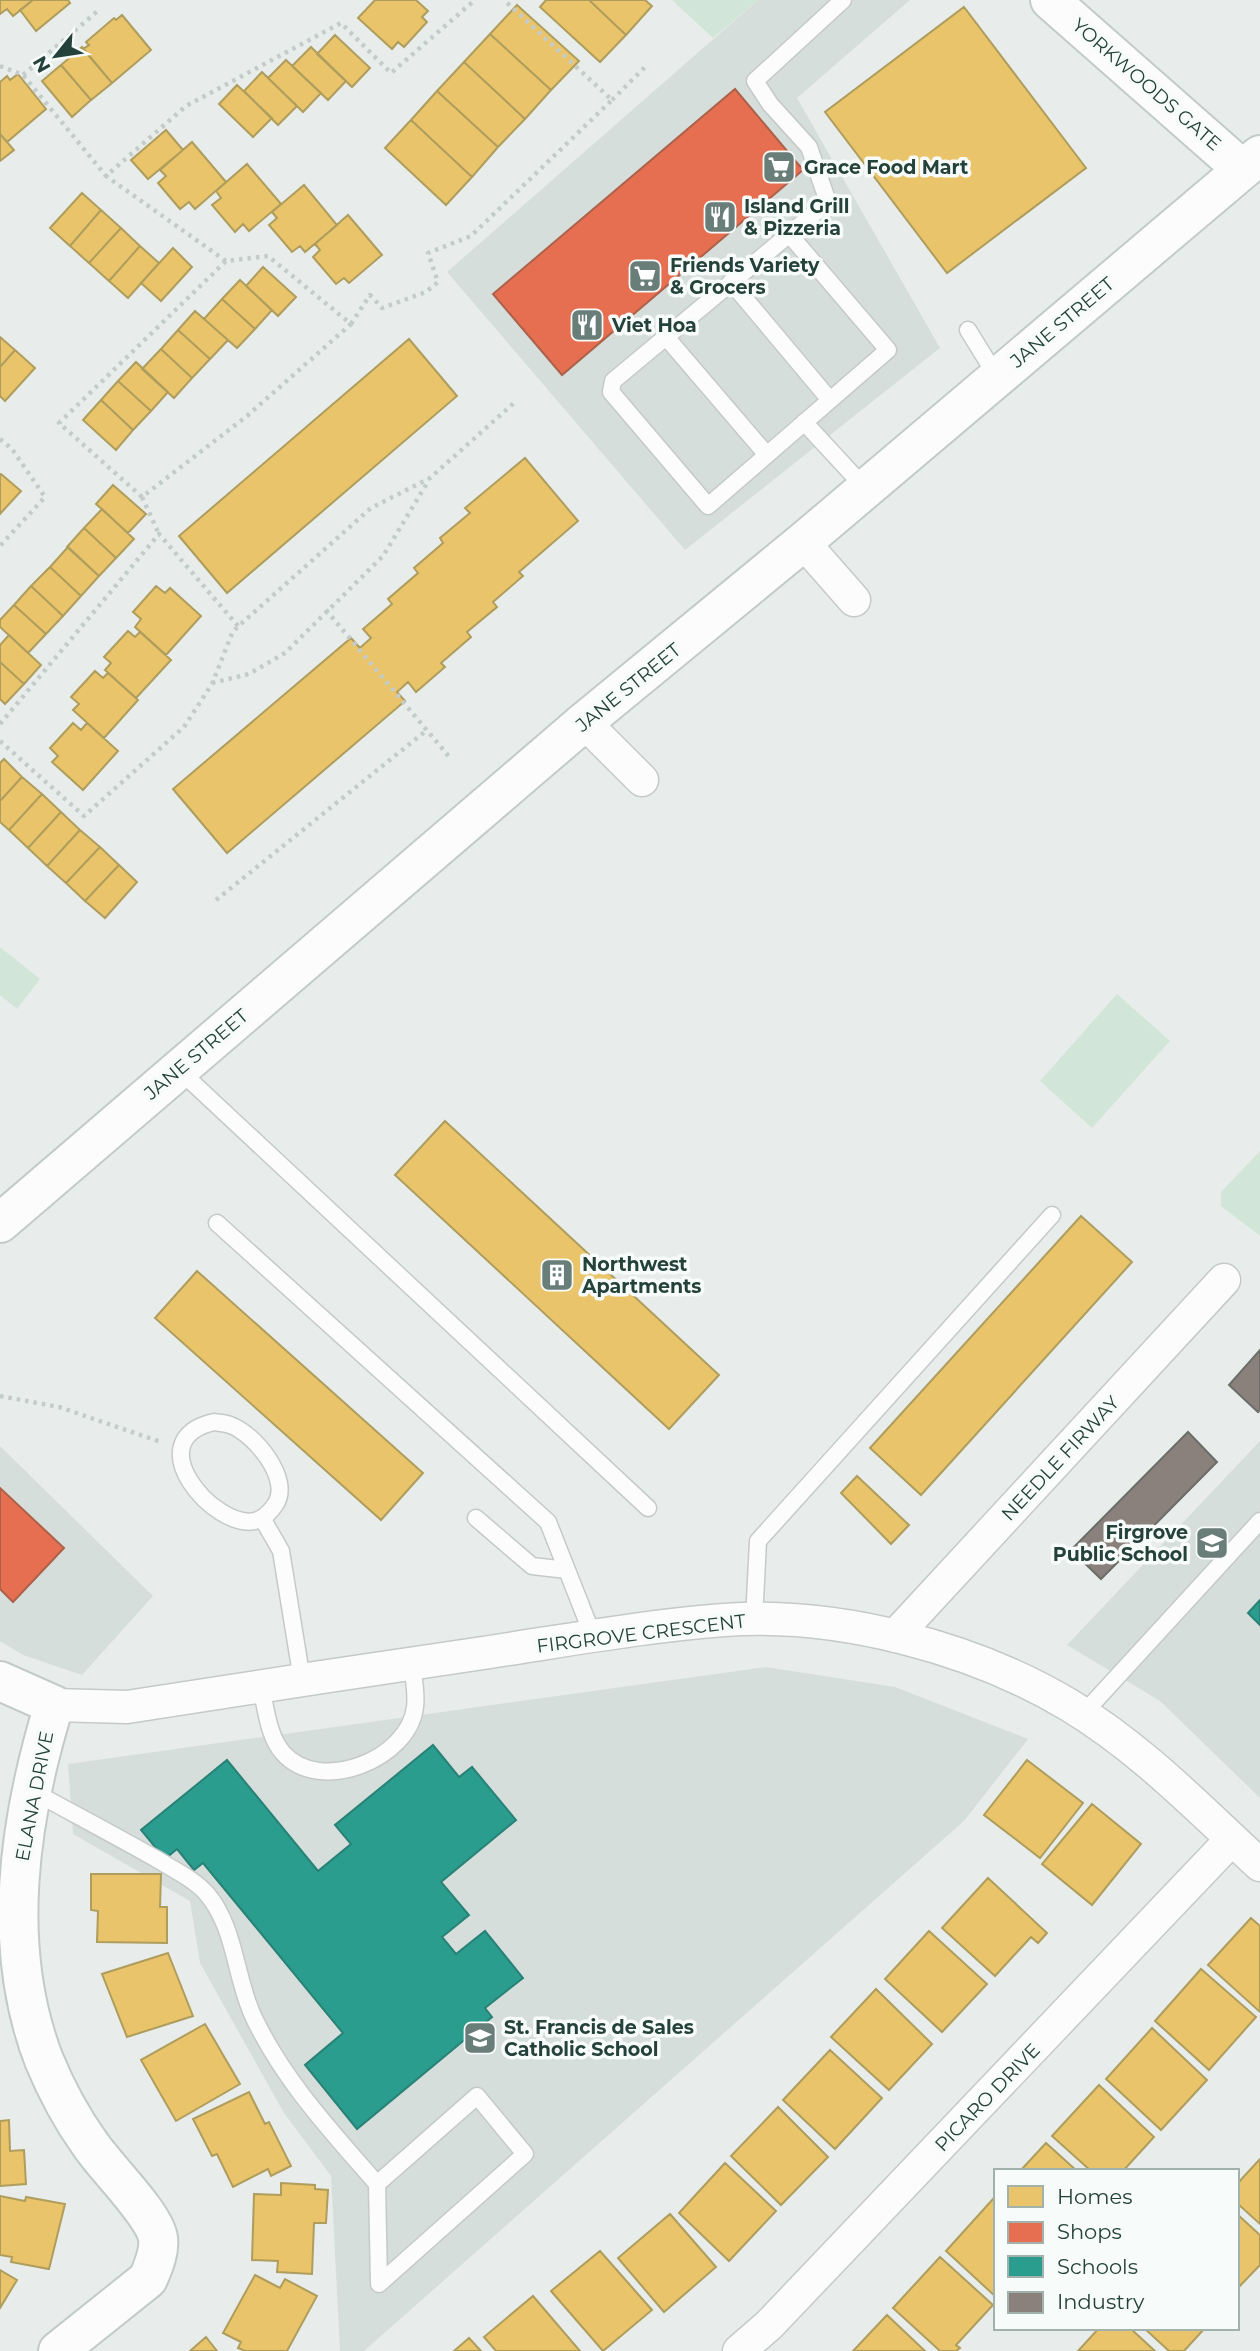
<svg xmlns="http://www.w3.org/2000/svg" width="1260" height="2351" font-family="Montserrat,sans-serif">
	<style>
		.built { fill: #d6dedb }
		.green { fill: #d1e6d8 }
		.homes { fill: #e9c46a; stroke: #ae9d5c; stroke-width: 2 }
		.shops { fill: #e76f51; stroke: #ac624a; stroke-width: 2 }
		.schools { fill: #2a9d8f; stroke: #288276; stroke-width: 2 }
		.industry { fill: #8a817c; stroke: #6b6e68; stroke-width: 2 }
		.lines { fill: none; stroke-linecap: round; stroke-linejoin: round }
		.lane-casing { stroke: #c5cac8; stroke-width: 19 }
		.street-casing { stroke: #c5cac8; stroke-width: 35 }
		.secondary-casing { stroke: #c3cbc8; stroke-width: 42 }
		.path { stroke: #c3ccca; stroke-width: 4.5; stroke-dasharray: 3.5 5; stroke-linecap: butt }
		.lane { stroke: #fcfcfc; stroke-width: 16 }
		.street { stroke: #fcfcfc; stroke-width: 32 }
		.secondary { stroke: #fcfcfc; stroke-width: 38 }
		.labels { text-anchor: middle; stroke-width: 7; stroke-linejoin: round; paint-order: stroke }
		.street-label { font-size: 19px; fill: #24423a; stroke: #f7fbf9 }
		.poi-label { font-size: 19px; font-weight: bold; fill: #24423a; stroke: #f7fbf9; text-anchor: start }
	</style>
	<rect width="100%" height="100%" fill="#e8edeb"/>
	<path class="built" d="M758,0H910L797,98L940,348L685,550L447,272Z
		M1260,1441V1798L1160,1701L1067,1645Z
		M0,1446L153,1596L82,1675L23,1655L0,1641Z
		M766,1667L895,1687L1028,1739L964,1821L364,2351H340L331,2176L284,2113L200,1963L190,1901L73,1834L68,1764Z"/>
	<path class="green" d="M672,0H758L713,38Z
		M0,947L40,979L17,1009L0,995Z
		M1117,994L1170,1041L1092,1128L1040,1081Z
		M1260,1151V1236L1221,1206V1192Z"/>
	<path class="homes" d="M0,0H33L13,16L7,9L0,14Z
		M33,0H68L70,3L36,31L20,10Z
		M375,0H416L428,11L422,17L427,22L404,47L398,42L392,49L358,18Z
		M546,0H589L626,35L600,62L540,7Z
		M589,0H645L652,6L626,35Z
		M517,5L579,61L551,90L490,34Z
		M964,7L1086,168L947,273L825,112Z
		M122,15L151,50L112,83L83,49L89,45L86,42L114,18L116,20Z
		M490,34L551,90L525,119L464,62Z
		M335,35L370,68L352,87L317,54Z
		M82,47L112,83L91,100L61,65Z
		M311,47L346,81L328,100L292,66Z
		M286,60L321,93L303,112L268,78Z
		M464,62L525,119L498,147L437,91Z
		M61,65L91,100L72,117L42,81Z
		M262,72L297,106L278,125L244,91Z
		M18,74L46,109L7,142L0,134V82L7,76L10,80Z
		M237,85L272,118L253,137L219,104Z
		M437,91L498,147L472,177L411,120Z
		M411,120L472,177L446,205L385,148Z
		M166,130L183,150L148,179L131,160Z
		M0,134L14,150L0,161Z
		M192,142L226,182L195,209L189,202L180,209L158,183L166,176L160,170Z
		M247,164L281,204L249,231L243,224L235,232L212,205L221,198L216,191Z
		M304,185L337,225L305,252L300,246L292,252L269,225L277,218L272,212Z
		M82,193L101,210L70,246L50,228Z
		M101,210L121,228L89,263L70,246Z
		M348,215L382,255L349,283L344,278L336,284L313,257L320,250L315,244Z
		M121,228L140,246L109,281L89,263Z
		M140,246L159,263L128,298L109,281Z
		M173,248L192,267L161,301L141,283Z
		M263,267L296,297L278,316L246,286Z
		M240,280L272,310L255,329L222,299Z
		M222,299L255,329L237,348L204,319Z
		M195,311L228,340L210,359L178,330Z
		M178,330L210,359L192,378L161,349Z
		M0,337L15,350L0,367Z
		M409,339L457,396L227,593L179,536Z
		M161,349L192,378L174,398L142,369Z
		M15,350L35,368L5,401L0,396V367Z
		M136,362L168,392L151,411L118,381Z
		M118,381L151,411L133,430L101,400Z
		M101,400L133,430L116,450L83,420Z
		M525,458L578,521L519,572L523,576L493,602L497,607L467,632L471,637L441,663L445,667L416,692L408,682L397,692L405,701L227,853L173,789L351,638L360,648L371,638L363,629L392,604L388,599L418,573L414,568L443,543L440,538L470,513L465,508Z
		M1,474L21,491L0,514V475Z
		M113,485L146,514L128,533L96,504Z
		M102,509L134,539L116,558L84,528Z
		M84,528L116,558L99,576L67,547Z
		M68,547L99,576L81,596L50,567Z
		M50,567L81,596L63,616L31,586Z
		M31,586L63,616L46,634L14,605Z
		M156,586L165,593L170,588L201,616L166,655L135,627L141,619L133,612Z
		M14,605L46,634L28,653L0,627V620Z
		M128,631L135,637L140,632L171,660L136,698L105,670L111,663L104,657Z
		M9,635L41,665L24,684L0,662V645Z
		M0,662L24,684L5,704L0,699Z
		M95,671L103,678L108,673L138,700L104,738L73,710L79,704L71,697Z
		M73,723L81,730L87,723L118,751L83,790L52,762L58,756L50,748Z
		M4,759L22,777L0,801V763Z
		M22,777L42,794L9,830L0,822V801Z
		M42,794L61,812L28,848L9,830Z
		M61,812L80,830L47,866L28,848Z
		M80,830L100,847L66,883L47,866Z
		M100,847L119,865L85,901L66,883Z
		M119,865L137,882L105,918L85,901Z
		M445,1121L719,1375L669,1429L395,1175Z
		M1081,1216L1132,1262L921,1495L870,1448Z
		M197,1271L423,1473L381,1520L155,1318Z
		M857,1476L909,1525L891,1544L841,1493Z
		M1027,1760L1083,1803L1040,1858L984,1815Z
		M1092,1804L1141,1844L1092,1905L1042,1864Z
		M91,1874H161L160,1907H167V1943L97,1942L98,1911L91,1910Z
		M988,1878L1047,1933L1038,1943L1031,1937L995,1976L942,1928Z
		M1251,1918L1260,1926V2012L1208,1965Z
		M929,1931L987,1984L942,2032L885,1979Z
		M168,1953L193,2016L127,2037L102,1974Z
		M1201,1969L1256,2017L1209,2070L1155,2021Z
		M876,1989L932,2044L889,2090L831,2037Z
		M205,2024L240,2084L176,2121L141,2060Z
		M1152,2028L1207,2080L1161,2130L1106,2079Z
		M830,2050L882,2098L835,2149L783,2100Z
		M1099,2085L1154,2137L1123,2171H1091L1052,2136Z
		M249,2092L265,2124L269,2122L291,2166L271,2176L268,2169L233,2187L217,2154L212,2156L193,2119Z
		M778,2107L828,2157L781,2205L731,2156Z
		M9,2120L10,2151L24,2150L26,2184L0,2186V2121Z
		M1046,2143L1077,2171H1020Z
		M1260,2159V2224L1237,2203V2184Z
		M725,2163L776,2211L729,2261L679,2213Z
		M281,2183L315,2185V2189L328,2190L326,2223H314L312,2274L277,2272L278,2261L252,2260L254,2194L281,2195Z
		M0,2196L25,2201L26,2197L65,2204L49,2269L11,2262L12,2257L0,2255Z
		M993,2199L996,2202V2297L946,2251Z
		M670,2214L716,2267L664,2312L618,2258Z
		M1237,2214L1260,2235V2265L1237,2289Z
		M600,2251L652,2310L603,2351L551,2291Z
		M940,2257L993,2305L956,2345L960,2348L956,2351H940L893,2308Z
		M0,2270L17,2280L0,2308Z
		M255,2275L280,2288L285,2279L317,2296L287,2351H245L238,2348L241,2342L223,2333Z
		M533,2296L556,2323L580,2351H496L484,2337Z
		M887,2315L925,2351H853Z
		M1099,2328H1130L1155,2351H1078Z
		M1144,2328H1205L1184,2351H1169Z
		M206,2337L217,2351H190Z
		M469,2338L481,2351H454Z"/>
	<path class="shops" d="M735,89L803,170L562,375L493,294Z
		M0,1488L64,1548L13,1602L0,1589Z"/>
	<path class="schools" d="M1260,1600V1625L1248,1613Z
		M433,1745L459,1777L472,1767L516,1820L441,1882L469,1915L442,1937L456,1954L485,1931L523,1978L485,2008L492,2017L357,2129L305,2065L343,2033L203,1863L194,1870L177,1849L165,1859L141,1830L227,1760L318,1871L351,1844L335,1825Z"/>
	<path class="industry" d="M1260,1350V1410L1258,1412L1229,1385Z
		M1188,1432L1217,1462L1101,1579L1071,1550Z"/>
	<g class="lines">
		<defs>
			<path id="lane" d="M789,234L888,350L708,506L611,392L613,381L828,202L809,147L770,104L755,81L843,0
				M731,282L830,400
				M968,330L997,377
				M666,337L767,455
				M804,422L865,488
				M179,1070L648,1508
				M217,1223L548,1522L593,1636
				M214,1422C219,1423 225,1423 230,1425C254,1433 293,1480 275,1505C270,1512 264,1519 255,1521C215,1530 136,1440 214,1422Z
				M262,1518L281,1551L302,1680
				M476,1518L532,1566L567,1570
				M754,1620L758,1541L1052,1215
				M261,1687C266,1708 268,1736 283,1753C320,1795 409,1759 415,1707C417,1693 413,1677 412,1663
				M1083,1714L1260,1521
				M34,1792C76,1815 118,1837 160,1861C176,1871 195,1880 207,1894C236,1928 235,1979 254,2018C284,2081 332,2132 377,2184L477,2096L525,2154L379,2284L377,2184"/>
			<path id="street" d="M803,542L854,600
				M584,722L642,780
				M895,1636L1224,1280
				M54,1705L127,1707C246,1689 364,1670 483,1653C563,1641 644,1626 724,1620C838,1612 972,1647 1069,1705C1142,1749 1198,1808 1260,1865
				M739,2351L769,2325L1232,1839"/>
			<path id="secondary" d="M1050,0L1242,169
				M0,1223L584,722L803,542L1260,155
				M0,1681L54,1705C19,1819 0,1946 44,2060C56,2089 72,2119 90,2144C106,2168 154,2214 158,2238C160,2252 153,2267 148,2279L58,2351"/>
		</defs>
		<use href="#lane" class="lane-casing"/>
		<use href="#street" class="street-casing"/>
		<use href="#secondary" class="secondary-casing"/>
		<path class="path" d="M0,66L23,75L106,176
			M23,75L100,9
			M612,100L648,64
			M226,261L106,176L186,106L341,23L391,73L475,0
			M351,324L370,295L382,308L426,292L438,282L428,253L471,236L612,100L504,0
			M0,439L12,449L45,497L0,546
			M142,497L59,423L226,261L268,256L351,324L247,416L142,497L159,534
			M326,610L451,759
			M212,683L249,674L285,653L383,556L429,480
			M0,724L159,534L238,626
			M0,741L84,816L184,727L212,684L233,631L371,508L430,478L515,402
			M216,900L427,730
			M0,1396L59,1407L161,1442"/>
		<use href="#lane" class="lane"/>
		<use href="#street" class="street"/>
		<use href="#secondary" class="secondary"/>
	</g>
	<defs>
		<symbol id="supermarket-square" viewBox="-11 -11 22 22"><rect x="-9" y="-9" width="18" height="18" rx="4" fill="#697e78" stroke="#f7fbf9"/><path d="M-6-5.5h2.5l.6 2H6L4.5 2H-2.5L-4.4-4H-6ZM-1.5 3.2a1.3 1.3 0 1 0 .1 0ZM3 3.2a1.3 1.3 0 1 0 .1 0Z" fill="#fff"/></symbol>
		<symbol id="restaurant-square" viewBox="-11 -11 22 22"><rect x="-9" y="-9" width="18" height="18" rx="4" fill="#697e78" stroke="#f7fbf9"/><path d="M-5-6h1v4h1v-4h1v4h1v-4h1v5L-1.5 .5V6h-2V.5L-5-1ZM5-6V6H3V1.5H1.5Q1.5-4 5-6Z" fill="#fff"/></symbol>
		<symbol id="building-square" viewBox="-11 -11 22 22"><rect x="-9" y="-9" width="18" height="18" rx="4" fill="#697e78" stroke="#f7fbf9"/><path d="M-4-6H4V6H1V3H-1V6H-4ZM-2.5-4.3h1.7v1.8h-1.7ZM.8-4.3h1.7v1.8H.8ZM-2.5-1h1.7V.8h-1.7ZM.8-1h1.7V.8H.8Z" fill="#fff"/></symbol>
		<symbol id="school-square" viewBox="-11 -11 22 22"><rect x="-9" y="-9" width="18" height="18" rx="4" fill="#697e78" stroke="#f7fbf9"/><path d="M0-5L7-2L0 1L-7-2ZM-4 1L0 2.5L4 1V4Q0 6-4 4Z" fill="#fff"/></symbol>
	</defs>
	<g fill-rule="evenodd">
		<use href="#supermarket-square" x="760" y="148" width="38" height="38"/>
		<use href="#restaurant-square" x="701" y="198" width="38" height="38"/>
		<use href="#supermarket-square" x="626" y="257" width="38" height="38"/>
		<use href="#restaurant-square" x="568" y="306" width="38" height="38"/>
		<use href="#building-square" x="538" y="1256" width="38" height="38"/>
		<use href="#school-square" x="1193" y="1524" width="38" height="38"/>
		<use href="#school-square" x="461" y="2019" width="38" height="38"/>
	</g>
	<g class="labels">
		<g class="street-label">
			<text transform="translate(1147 84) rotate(41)" y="7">YORKWOODS GATE</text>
			<text transform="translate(1062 322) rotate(-40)" y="7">JANE STREET</text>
			<text transform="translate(628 687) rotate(-39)" y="7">JANE STREET</text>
			<text transform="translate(196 1054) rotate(-40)" y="7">JANE STREET</text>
			<text transform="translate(1060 1458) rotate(-47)" y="7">NEEDLE FIRWAY</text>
			<text transform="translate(641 1633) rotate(-7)" y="7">FIRGROVE CRESCENT</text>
			<text transform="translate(34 1796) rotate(-79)" y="7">ELANA DRIVE</text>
			<text transform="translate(987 2097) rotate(-46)" y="7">PICARO DRIVE</text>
		</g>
		<g class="poi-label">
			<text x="804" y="174">Grace Food Mart</text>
			<text x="744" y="213">Island Grill<tspan x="744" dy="22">&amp; Pizzeria</tspan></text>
			<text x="670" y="272">Friends Variety<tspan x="670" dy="22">&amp; Grocers</tspan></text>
			<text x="612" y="332">Viet Hoa</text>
			<text x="582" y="1271">Northwest<tspan x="582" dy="22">Apartments</tspan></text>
			<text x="1188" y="1539" text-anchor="end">Firgrove<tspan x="1188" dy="22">Public School</tspan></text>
			<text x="504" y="2034">St. Francis de Sales<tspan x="504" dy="22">Catholic School</tspan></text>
		</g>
	</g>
	<rect x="994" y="2169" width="245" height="161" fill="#f7fbf9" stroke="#a3b1ad" stroke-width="2"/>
	<rect x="1008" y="2186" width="35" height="21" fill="#e9c46a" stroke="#a3b1ad" stroke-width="2"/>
	<text x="1057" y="2204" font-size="21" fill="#24423a">Homes</text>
	<rect x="1008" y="2222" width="35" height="21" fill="#e76f51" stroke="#a3b1ad" stroke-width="2"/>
	<text x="1057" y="2239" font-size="21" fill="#24423a">Shops</text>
	<rect x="1008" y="2256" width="35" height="21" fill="#2a9d8f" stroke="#a3b1ad" stroke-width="2"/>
	<text x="1057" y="2274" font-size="21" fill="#24423a">Schools</text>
	<rect x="1008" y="2292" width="35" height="21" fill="#8a817c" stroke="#a3b1ad" stroke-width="2"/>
	<text x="1057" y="2309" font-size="21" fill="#24423a">Industry</text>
	<g transform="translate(56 56) rotate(240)" stroke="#f7fbf9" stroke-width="5" paint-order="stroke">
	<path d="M0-5L12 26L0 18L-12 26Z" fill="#24423a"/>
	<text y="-10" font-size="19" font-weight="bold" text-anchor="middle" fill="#24423a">N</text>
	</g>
</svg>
